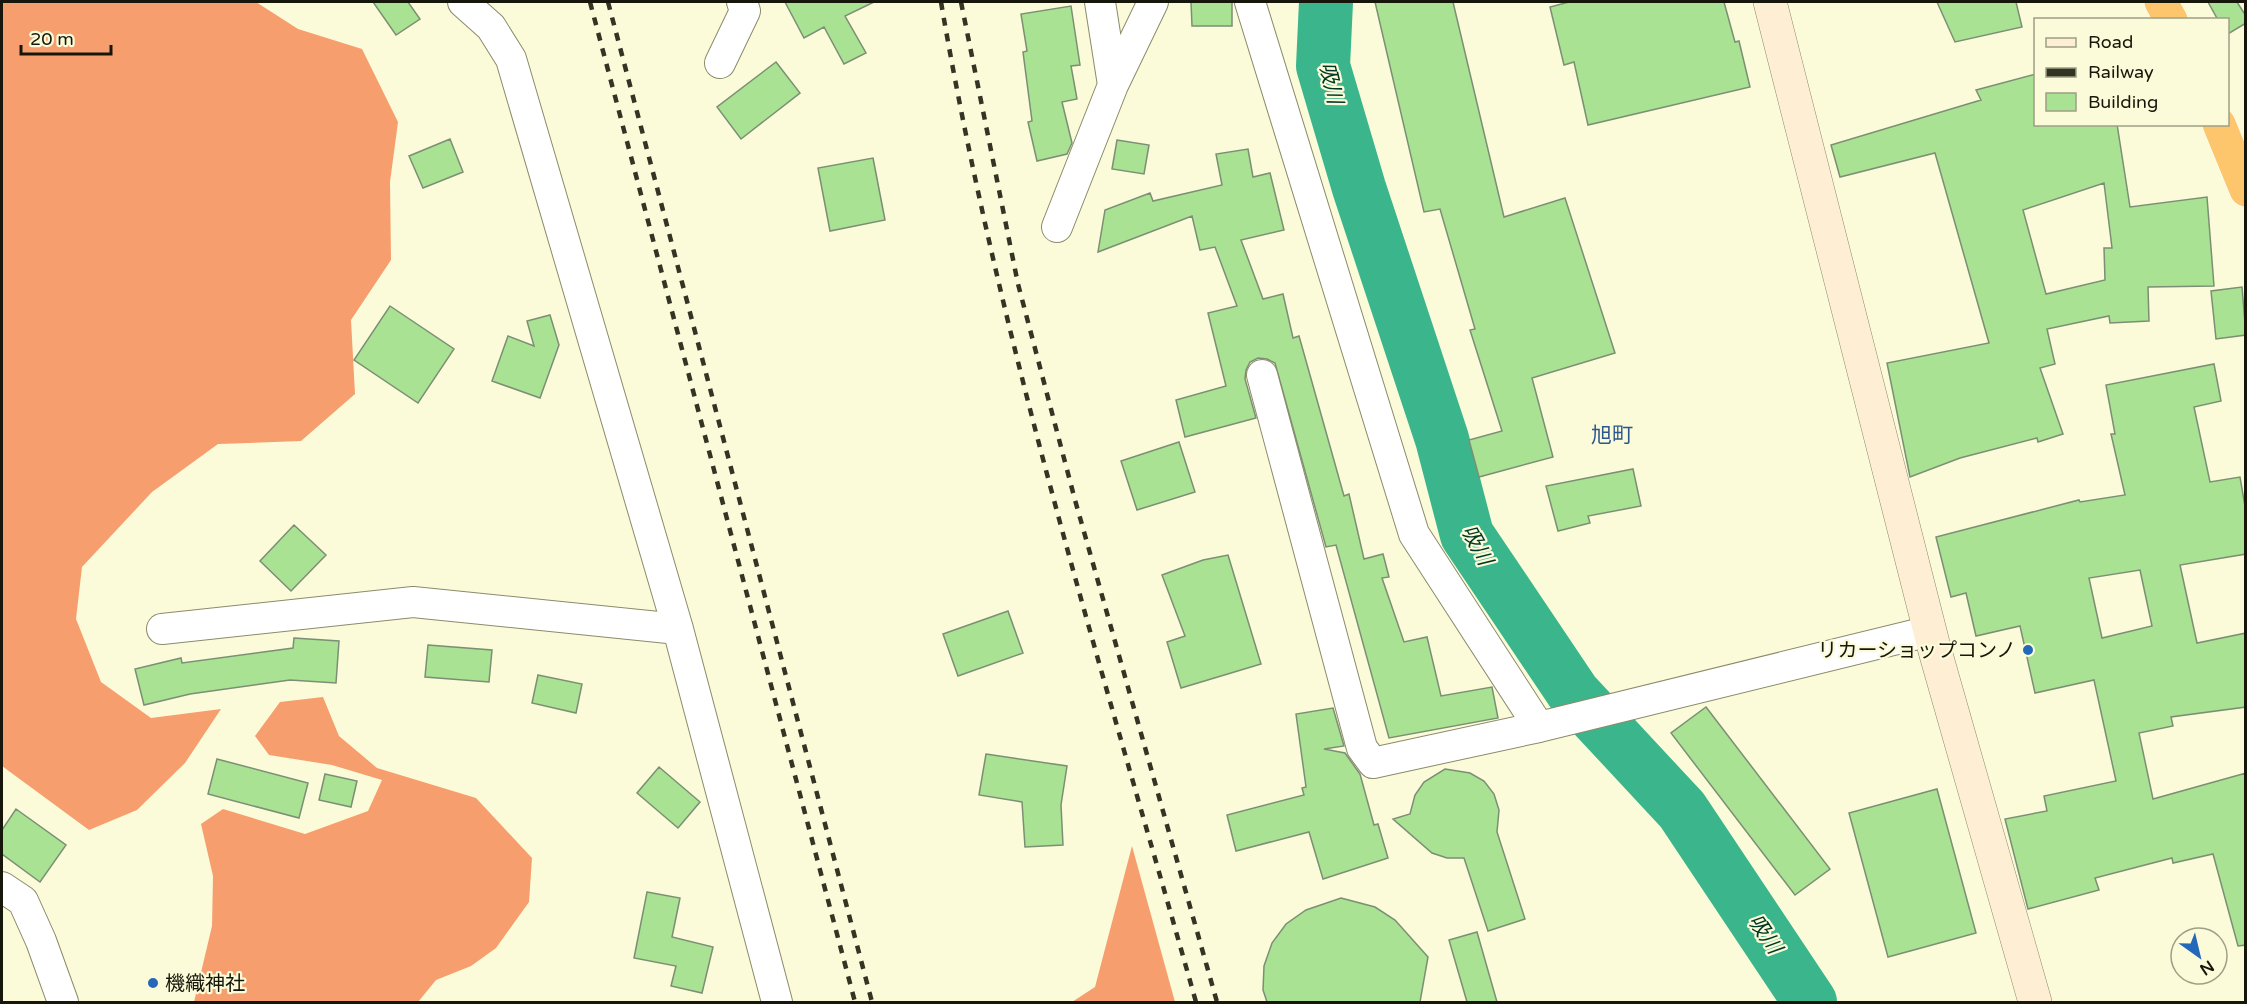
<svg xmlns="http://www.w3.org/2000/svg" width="2247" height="1004" font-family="'Varela Round','Noto Sans JP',sans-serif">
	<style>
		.forest { fill: #f69e6d }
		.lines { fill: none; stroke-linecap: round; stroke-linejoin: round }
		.river { stroke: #3ab58c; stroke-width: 54 }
		.building { fill: #a8e292; stroke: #7c8f75; stroke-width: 1.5; fill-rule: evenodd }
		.street-casing { stroke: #8b8b6c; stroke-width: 32 }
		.secondary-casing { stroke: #8b8b6c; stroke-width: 34 }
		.highway-casing { stroke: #fff; stroke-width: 34 }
		.street { stroke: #fff; stroke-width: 30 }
		.secondary { stroke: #feeed3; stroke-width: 33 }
		.highway { stroke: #fdc66c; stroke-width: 33 }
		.rail { stroke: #343425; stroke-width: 4.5; stroke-dasharray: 8 8; stroke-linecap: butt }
		.poi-dot { fill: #2568b9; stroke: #fbfbd9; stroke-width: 2 }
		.labels { text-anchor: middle; stroke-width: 4.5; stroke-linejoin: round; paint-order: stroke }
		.poi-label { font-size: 20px; fill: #16160a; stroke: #fbfbd9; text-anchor: end }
		.water-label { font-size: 21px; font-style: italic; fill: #003625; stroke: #fbfbd9 }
		.neighbourhood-label { font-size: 21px; fill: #2d588d; stroke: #fbfbd9 }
	</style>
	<rect width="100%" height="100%" fill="#fbfbd9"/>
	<path class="forest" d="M2,2H256L298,29L362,49L398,122L390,182L391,260L351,320L355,394L301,441L218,444L152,492L82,567L76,619L101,682L151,718L221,709L185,763L137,810L89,830L2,766Z
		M323,697L339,736L377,768L476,798L532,858L529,902L496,948L471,966L436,980L418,1002H194L212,926L213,876L201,824L223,809L305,834L368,811L382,780L332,765L269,755L255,736L280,702Z
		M1132,846L1175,1002H1072L1095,987Z"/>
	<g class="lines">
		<path class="river" d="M1326,2L1323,66L1359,188L1442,439L1467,535L1574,694L1682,810L1810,1002"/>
	</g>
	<path class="building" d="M373,2H408L420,19L396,35Z
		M785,2H874L845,16L866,53L844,64L824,27L804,38Z
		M1191,2H1232V26H1192Z
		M1375,2H1453L1504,217L1565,198L1615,353L1532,378L1553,457L1479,477L1469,440L1502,431L1470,330L1475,329L1440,209L1424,212Z
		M1569,2H1724L1735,42L1739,41L1750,87L1588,125L1574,62L1564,65L1550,7Z
		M1937,2H2016L2022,27L1955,42Z
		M2208,2H2237L2246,16V23L2228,34V20H2218Z
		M1071,6L1080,65L1071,66L1077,99L1062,102L1072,143L1067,154L1037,161L1028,122L1032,121L1023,52L1027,51L1021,14Z
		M776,62L800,93L741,139L717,107Z
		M2036,74V124H2117L2130,207L2207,197L2214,286L2148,287L2149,321L2110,323L2109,316L2047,329L2055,364L2040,368L2063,434L2038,442L2037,438L1960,458L1910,477L1887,363L1989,343L1935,153L1840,177L1831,145L1981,100L1976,90ZM2104,183L2112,248H2104L2105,280L2046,294L2023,210Z
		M450,139L463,172L423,188L409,156Z
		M1117,140L1149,145L1144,174L1112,169Z
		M1248,149L1253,177L1270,173L1284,230L1241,240L1263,299L1283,294L1293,338L1299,336L1344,496L1349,494L1364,559L1383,554L1389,577L1382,578L1404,642L1427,637L1441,696L1492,687L1498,718L1389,738L1336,545L1326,547L1275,363L1267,359L1258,358L1250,362L1246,370L1245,379L1256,418L1185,437L1176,400L1226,386L1208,313L1237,306L1215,247L1200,250L1192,216L1098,252L1105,210L1150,193L1153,201L1222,185L1216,154Z
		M873,158L885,220L830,231L818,168Z
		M2242,287L2246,335L2216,339L2211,291Z
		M390,306L454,349L418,403L354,360Z
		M550,315L559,345L540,398L492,381L508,336L534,346L527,321Z
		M2214,364L2221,401L2194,407L2210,482L2240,477L2246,512V554L2180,565L2197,643L2246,633V707L2171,717L2173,726L2139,733L2153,799L2246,773V945L2238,946L2213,854L2173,863L2172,858L2095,878L2099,890L2028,909L2005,819L2047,811L2044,796L2116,781L2094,680L2035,693L2020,626L1976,636L1966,593L1951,597L1936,537L2079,500L2080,502L2125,495L2111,434H2115L2106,385ZM2140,570L2152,626L2102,638L2089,578Z
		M1179,442L1195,492L1137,510L1121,461Z
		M1633,469L1641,506L1588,516L1590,523L1558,531L1546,486Z
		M294,525L326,555L291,591L260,561Z
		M1228,555L1261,664L1181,688L1167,642L1185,636L1162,575L1203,560Z
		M1008,611L1023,653L958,676L943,634Z
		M294,638L339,641L336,683L290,680L190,694L144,705L135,669L181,658L182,663L293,648Z
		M428,645L492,650L489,682L425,677Z
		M538,675L582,684L576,713L532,703Z
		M1706,707L1830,869L1795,895L1671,733Z
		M1333,708L1344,746L1324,749L1345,753L1360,774L1374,825L1378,824L1388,858L1323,879L1309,832L1236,851L1227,815L1304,795L1302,788L1306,787L1296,714Z
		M986,754L1067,766L1061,805L1063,845L1025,847L1022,802L979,795Z
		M217,759L308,783L299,818L208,794Z
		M659,767L700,802L678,828L637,793Z
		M1445,769L1470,773L1484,781L1494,794L1499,810L1497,832L1525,919L1488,931L1464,858H1447L1432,853L1393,819L1410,814L1415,795L1424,782Z
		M325,774L357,781L351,807L319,800Z
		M1937,789L1976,933L1888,957L1849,813Z
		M16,809L66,845L40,882L2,854V830Z
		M647,892L680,898L672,937L713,947L702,993L671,986L676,966L634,958Z
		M1341,898L1375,907L1395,920L1428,957L1420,1002H1267L1263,990L1264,966L1272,943L1286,924L1306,910Z
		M1477,932L1497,1002H1467L1449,940Z"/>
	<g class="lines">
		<defs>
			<path id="street" d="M463,2L491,27L511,59L678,629L777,1002
				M1100,2L1113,85
				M1250,2L1414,534L1539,727L1930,631
				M720,63L745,11L742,2
				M1057,227L1113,85L1153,2
				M1262,375L1362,748L1373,763L1539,727
				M162,629L413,602L678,629
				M2,887L23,901L41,941L63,1002"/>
			<path id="secondary" d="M1770,2L1935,651L2035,1002"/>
			<path id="highway" d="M2161,2L2171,20
				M2219,124L2246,190"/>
		</defs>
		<use href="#street" class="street-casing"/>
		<use href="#secondary" class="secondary-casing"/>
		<use href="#highway" class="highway-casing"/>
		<use href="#street" class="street"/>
		<use href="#secondary" class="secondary"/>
		<use href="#highway" class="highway"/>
		<path class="rail" d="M590,2L855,1002
			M608,2L872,1002
			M941,2C999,341 1103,672 1196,1002
			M961,2L1018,284L1075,500L1217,1002"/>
	</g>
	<g class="poi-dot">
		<circle cx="2028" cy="650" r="6"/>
		<circle cx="153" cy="983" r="6"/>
	</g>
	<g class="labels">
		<g class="poi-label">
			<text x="2016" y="657">リカーショップコンノ</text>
			<text x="165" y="990" text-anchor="start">機織神社</text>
		</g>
		<g class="water-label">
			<text transform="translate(1331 83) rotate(77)" y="7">吸川</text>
			<text transform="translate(1477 545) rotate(62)" y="7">吸川</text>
			<text transform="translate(1765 934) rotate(56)" y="7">吸川</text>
		</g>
		<g class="neighbourhood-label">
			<text x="1612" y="442">旭町</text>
		</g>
	</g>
	<rect width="2247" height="1004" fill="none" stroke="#16160a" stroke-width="6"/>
	<rect x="2034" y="18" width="195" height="108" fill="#fbfbd9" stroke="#9f9f86" stroke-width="1.5"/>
	<rect x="2046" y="38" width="30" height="9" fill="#feeed3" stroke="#9f9f86" stroke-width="1.5"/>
	<text x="2088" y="48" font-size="18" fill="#16160a">Road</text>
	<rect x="2046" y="68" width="30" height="9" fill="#343425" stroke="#9f9f86" stroke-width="1.5"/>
	<text x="2088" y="78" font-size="18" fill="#16160a">Railway</text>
	<rect x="2046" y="93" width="30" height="18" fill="#a8e292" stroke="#9f9f86" stroke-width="1.5"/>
	<text x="2088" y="108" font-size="18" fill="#16160a">Building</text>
	<g transform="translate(2199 956) rotate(146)"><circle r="28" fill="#fbfbd9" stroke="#9f9f86" stroke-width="1.5"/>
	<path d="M0-4.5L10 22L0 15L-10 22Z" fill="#2568b9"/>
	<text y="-9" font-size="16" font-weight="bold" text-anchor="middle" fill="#16160a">N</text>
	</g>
	<path d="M21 45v9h90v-9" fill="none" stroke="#16160a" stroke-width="3"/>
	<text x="30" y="45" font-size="18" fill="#16160a" stroke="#fbfbd9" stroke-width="4.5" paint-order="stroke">20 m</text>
</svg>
